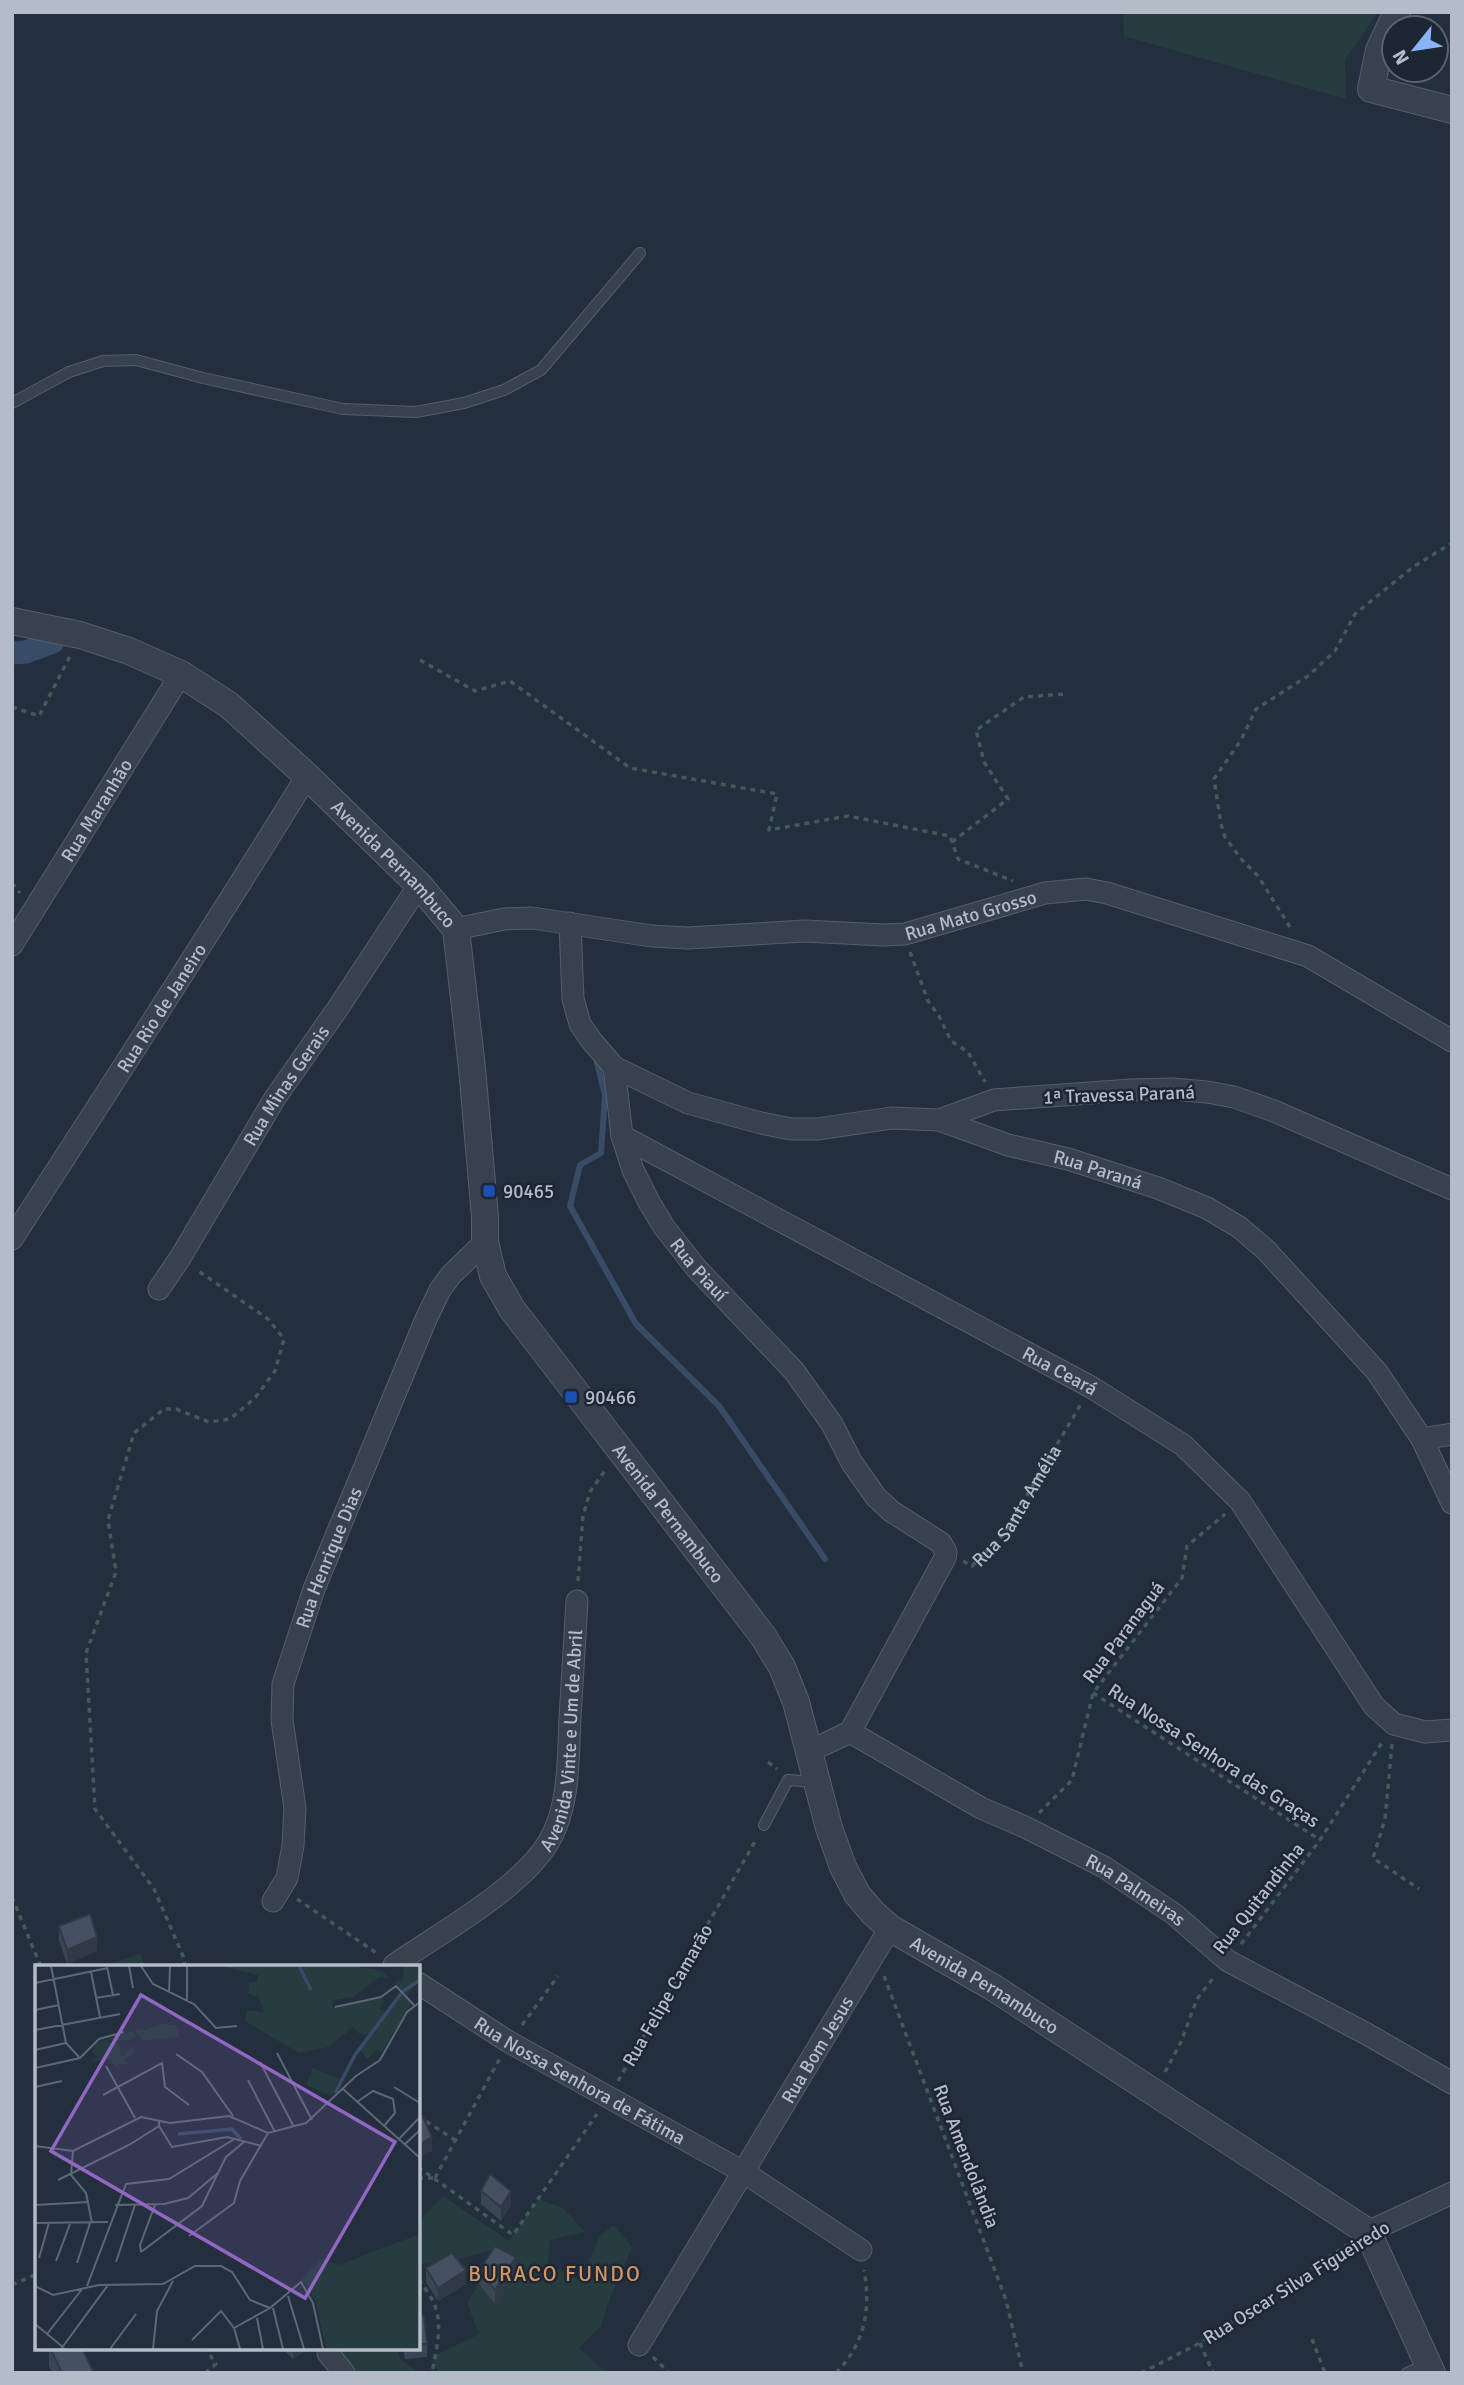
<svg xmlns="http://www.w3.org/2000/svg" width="1464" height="2385" font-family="Signika,sans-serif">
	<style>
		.green { fill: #263c3f }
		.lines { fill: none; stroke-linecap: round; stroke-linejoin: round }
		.stream { stroke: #394c67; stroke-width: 6 }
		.canal { stroke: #394c67; stroke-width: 23 }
		.service-casing { stroke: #565f6c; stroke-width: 12 }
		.minor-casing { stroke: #565f6c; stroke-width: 23 }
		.tertiary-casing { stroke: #565f6c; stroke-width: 28 }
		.path { stroke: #44595c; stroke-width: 3.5; stroke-dasharray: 5 5; stroke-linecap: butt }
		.service { stroke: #38414e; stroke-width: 10 }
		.minor { stroke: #38414e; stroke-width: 21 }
		.tertiary { stroke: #38414e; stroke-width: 26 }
		.wall { fill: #3b4654 }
		.shaded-wall { fill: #303945 }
		.building { fill: #455162; stroke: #303945; stroke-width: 2 }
		.transit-dot { fill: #1a4fb4; stroke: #1d2633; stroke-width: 2.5 }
		.labels { text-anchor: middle; stroke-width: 5; stroke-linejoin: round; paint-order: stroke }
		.street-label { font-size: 19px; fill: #b4bcc9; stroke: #1d2633 }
		.poi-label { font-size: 19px; fill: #b4bcc9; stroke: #1d2633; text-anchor: start }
		.neighbourhood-label { font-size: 21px; letter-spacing: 2px; fill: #d59563; stroke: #1d2633 }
		.inset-river { fill: none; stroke: #394c67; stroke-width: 3.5 }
		.inset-road { fill: none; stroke: #5e6776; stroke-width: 2 }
		.view { fill: #9266c3; fill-opacity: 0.15; stroke: #9266c3; stroke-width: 3.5 }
		.inset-edge { fill: none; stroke: #b4bcc9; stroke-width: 3.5 }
	</style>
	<rect width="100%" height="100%" fill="#242f3e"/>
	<path class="green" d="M1123,12H1378L1345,60L1346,99L1124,36Z
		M140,1954L145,1967H100Z
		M443,2196L509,2241L538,2199L563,2208L585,2232L550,2240L548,2264L580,2280L600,2236L614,2225L632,2247L608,2303L601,2326L579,2348L602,2369L616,2373H439L432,2357L479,2334L467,2303L479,2284L495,2304V2249L443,2263L418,2264V2222Z
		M331,2348H398L400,2359L420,2373H354Z"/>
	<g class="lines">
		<path class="stream" d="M597,1063L605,1095L601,1153L580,1165L570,1206L636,1324L719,1406L825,1559"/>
		<path class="canal" d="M12,653L26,652L53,642"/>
		<defs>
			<path id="service" d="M12,403L69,372L103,361L136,360L203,378L343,409L416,412L464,403L504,390L541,370L640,253
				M764,1825L788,1780L815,1782
				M1407,2373L1427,2364"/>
			<g id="minor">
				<path id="s2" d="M570,923L573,999L580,1024L591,1040L614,1067L622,1136L633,1170L649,1202L664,1227L697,1269L794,1371L832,1424L852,1463L876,1497L891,1511L941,1543L946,1552L945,1558L850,1732"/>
				<path id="s3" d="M456,929L504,919L532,918L652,936L688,938L805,931L883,935L905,934L1045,893L1086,889L1107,893L1308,956L1452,1041"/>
				<path id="s4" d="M12,945L181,674"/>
				<path id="s5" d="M614,1067L688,1103L761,1123L791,1129H817L891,1118L939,1120L1008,1145L1068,1159L1158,1188L1207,1208L1239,1227L1266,1250L1377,1372L1422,1439L1452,1503"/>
				<path d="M939,1120L994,1100L1131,1090L1172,1089L1207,1092L1234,1097L1274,1111L1452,1189"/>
				<path id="s6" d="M622,1136L1091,1387L1183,1445L1240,1501L1374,1706L1394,1724L1425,1732L1452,1730"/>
				<path id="s7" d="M12,1239C112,1085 211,932 307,776"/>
				<path id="s8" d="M159,1289L180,1258L275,1098L338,1008L419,885"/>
				<path d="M1422,1439L1452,1434"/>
				<path id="s9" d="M810,1751L850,1732L981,1808L1025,1827L1104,1867L1174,1914L1228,1961L1365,2033L1452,2083"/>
				<path id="s10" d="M273,1901L287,1878L293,1846L295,1808L282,1720L283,1684L314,1589L426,1319L440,1290L451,1275L485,1242"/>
				<path id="s11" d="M397,1967L394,1965C440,1933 519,1890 548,1843C570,1807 568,1759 570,1718C572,1679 575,1640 577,1601"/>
				<path id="s12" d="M418,1983L509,2042L745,2173L861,2250"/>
				<path d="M1368,2232L1452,2193"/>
				<path id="s13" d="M639,2345L890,1928"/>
				<path d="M328,2353L344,2373"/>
			</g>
			<g id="tertiary">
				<path d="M1397,12L1379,50L1371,89L1452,110"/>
				<path id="s14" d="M12,621L80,635L129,651L181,674L229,705L307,776L419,885L456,929L472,1068L485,1217V1242L493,1276L512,1309L763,1636L782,1667L796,1702L829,1828L843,1867L857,1894L873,1913L890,1928L994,1988L1368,2232L1432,2373"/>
			</g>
		</defs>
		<use href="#service" class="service-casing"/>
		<use href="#minor" class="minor-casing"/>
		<use href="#tertiary" class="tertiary-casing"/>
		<g class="path">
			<path d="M420,660L475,691L510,681L630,768L777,794L769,830L848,816L950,836L958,859L1013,881"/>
			<path d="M12,707L39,716L70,656"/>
			<path d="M952,842L1008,799L984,762L976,730L1024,697L1065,694"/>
			<path d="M12,883L20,893"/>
			<path d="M1290,927L1258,876L1242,860L1225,837L1221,824L1214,779L1241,740L1256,709L1308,676L1335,651L1355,614L1413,567L1452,543"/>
			<path d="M910,952L928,1001L939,1016L951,1041L968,1052L985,1082"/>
			<path id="s1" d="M963,1561L972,1566L1004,1534L1081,1404"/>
			<path d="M578,1581L583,1516L590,1492L606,1469"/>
			<path d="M1093,1693L1320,1840"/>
			<path d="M1392,1744L1385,1819L1373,1858L1419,1889"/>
			<path d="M768,1762L777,1769"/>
			<path d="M1039,1813L1072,1780L1093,1693L1182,1578L1187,1546L1225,1514"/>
			<path d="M12,1897L41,1967"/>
			<path d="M297,1899L378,1954"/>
			<path d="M1241,1944L1320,1840L1383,1741"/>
			<path d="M185,1967L183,1956L154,1889L95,1809L86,1653L116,1572L108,1520L134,1433L164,1409H176L209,1422L230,1419L255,1398L275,1371L284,1339L268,1319L197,1270"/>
			<path d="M884,1976L1006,2300L1023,2373"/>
			<path d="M522,2025L558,1976"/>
			<path d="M1165,2072L1181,2042L1197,1999L1214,1977"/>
			<path d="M618,2081L757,1838"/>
			<path d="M418,2116L455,2140"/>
			<path d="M418,2167L513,2235L597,2114"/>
			<path d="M418,2178H433"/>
			<path d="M435,2178L500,2058"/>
			<path d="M418,2280C447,2311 439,2335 432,2373"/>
			<path d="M12,2285L37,2274"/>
			<path d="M1312,2339L1325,2373"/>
			<path d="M1200,2343L1213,2373"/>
			<path d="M653,2357L669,2373"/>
			<path d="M205,2373L216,2364L205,2348"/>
			<path d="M836,2373C865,2343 871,2310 864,2270"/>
			<path d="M1056,2373H1060"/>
			<path d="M1141,2373L1200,2343L1347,2245"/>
		</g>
		<use href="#service" class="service"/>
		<use href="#minor" class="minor"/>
		<use href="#tertiary" class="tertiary"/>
	</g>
	<path class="wall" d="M59,1926L97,1951L67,1964L59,1940Z
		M481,2191L511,2205L501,2221L481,2204Z
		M426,2268L466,2284L438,2301L426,2282Z
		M516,2270L495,2304L479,2284V2271Z
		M418,2317L427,2344V2357L405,2359L403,2348H418Z
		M49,2348H82L94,2373H52L49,2366Z
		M282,2348H309L293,2359Z"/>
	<path class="shaded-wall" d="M97,1937V1951L67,1964V1950Z
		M432,2137V2151L418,2159V2145Z
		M511,2191V2205L501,2221V2207Z
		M516,2257V2270L495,2304V2290Z
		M466,2270V2284L438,2301V2288Z
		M293,2348H309L293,2359Z"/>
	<path class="building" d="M90,1914L97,1937L67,1950L59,1926Z
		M423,2117L432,2137L418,2145V2119Z
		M490,2174L511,2191L501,2207L481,2191Z
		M495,2246L516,2257L495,2290L479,2271Z
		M452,2253L466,2270L438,2288L426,2268Z
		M424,2316L427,2344H418V2317Z
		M50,2348H82L94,2373H62Z"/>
	<g class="transit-dot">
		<rect x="482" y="1184" width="14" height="14" rx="3.5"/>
		<rect x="564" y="1390" width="14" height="14" rx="3.5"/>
	</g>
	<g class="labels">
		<g class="street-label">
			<text dy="7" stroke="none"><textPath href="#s4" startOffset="159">Rua Maranhão</textPath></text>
			<text dy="7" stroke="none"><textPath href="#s14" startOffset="464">Avenida Pernambuco</textPath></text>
			<text dy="7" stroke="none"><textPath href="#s3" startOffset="520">Rua Mato Grosso</textPath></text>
			<text dy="7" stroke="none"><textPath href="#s7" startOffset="275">Rua Rio de Janeiro</textPath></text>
			<text dy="7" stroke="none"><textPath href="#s8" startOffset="240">Rua Minas Gerais</textPath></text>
			<text transform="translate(1119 1094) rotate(-2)" y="7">1ª Travessa Paraná</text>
			<text dy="7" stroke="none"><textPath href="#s5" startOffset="504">Rua Paraná</textPath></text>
			<text dy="7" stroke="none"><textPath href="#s2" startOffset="382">Rua Piauí</textPath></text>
			<text dy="7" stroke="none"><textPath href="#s6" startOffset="497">Rua Ceará</textPath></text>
			<text dy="7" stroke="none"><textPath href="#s1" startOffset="86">Rua Santa Amélia</textPath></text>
			<text dy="7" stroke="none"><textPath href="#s14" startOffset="1199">Avenida Pernambuco</textPath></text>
			<text dy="7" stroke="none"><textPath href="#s10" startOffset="357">Rua Henrique Dias</textPath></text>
			<text transform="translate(1123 1632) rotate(-53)" y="7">Rua Paranaguá</text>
			<text dy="7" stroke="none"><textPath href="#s11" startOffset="306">Avenida Vinte e Um de Abril</textPath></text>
			<text transform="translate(1214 1755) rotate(33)" y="7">Rua Nossa Senhora das Graças</text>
			<text dy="7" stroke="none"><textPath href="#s9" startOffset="371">Rua Palmeiras</textPath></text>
			<text transform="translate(1258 1898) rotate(-52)" y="7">Rua Quitandinha</text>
			<text dy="7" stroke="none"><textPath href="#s14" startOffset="1788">Avenida Pernambuco</textPath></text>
			<text transform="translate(667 1995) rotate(-60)" y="7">Rua Felipe Camarão</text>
			<text dy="7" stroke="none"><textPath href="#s13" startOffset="345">Rua Bom Jesus</textPath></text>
			<text dy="7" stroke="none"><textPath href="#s12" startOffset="189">Rua Nossa Senhora de Fátima</textPath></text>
			<text transform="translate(967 2156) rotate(69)" y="7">Rua Amendolândia</text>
			<text transform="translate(1296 2282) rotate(-32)" y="7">Rua Oscar Silva Figueiredo</text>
		</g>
		<g class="poi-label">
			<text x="503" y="1198">90465</text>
			<text x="585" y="1404">90466</text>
		</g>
		<g class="neighbourhood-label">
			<text x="555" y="2281">BURACO FUNDO</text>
		</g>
	</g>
	<g transform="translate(35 1965)">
		<rect width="385" height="385" fill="#242f3e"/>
		<path d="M186,1H317L348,6L355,14L345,12L318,32L299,35L297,42L347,33L350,36L344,44L352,48L366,27L376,39L346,88L343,84L332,94L323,82L335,69H325L318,62L293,82L264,88L210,56L212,45L229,47L224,32L213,29L214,17H222L223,10ZM369,1H385V16L371,30L359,17L368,14ZM126,59L141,60L144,72L108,76L99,64L111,65ZM98,66L101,72L95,75L70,76L83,78L87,92L99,80V89L90,94L93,99H82L86,106L74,94L54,97L62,92L58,87L61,78ZM278,103L304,114L297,131L271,120ZM385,269V384H291L281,338L267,314L287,294L304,300Z" fill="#263c3f"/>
		<path class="inset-river" d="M264,1L276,25M300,128L320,90L368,26L385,15M143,169L197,164L206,174"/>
		<path class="inset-road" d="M16,1L31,78L44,92M94,1L98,23M106,1L118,19L159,39L181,63L202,61M72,2L78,30M56,7L65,52M0,18L73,3M134,27L135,1M61,33L85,29M152,36V1M300,42L346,32L361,21L379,40M0,45L24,40M0,65L85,49M0,85L31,78M242,88L277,155M141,89L167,107L198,151M225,97L259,162M71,101L100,153M0,103L45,93L64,74L89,67M213,115L240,167M0,122L27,116M359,122L385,138M308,124L385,193M68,130L127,98L130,122L154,140M322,137L338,126L358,134L360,148L349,161M124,161L137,182L192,172L227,181M363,175L384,153M369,180L385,165M0,181L38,186L106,152L135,158L194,151L233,168L271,158L321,111L345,95L372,47L385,37M38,186L36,210L51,228L57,258M23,215L94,180L124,161V156M0,240L54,237M80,240L129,239L153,233L183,208L191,192L209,177M0,258L73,257M154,271L199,238L205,216L233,168M106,287L167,241L183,208M106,287L105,280L120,240M4,293L14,258M21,296L35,259M81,297L100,240M42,298L55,258M0,321L18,330L64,320L128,319L160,301H186L197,307L215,335L235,343L266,317L278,338L288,384M52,321L91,219L134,214L201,173M253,331L269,384M238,343L248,384M222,353L228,384M0,359L29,383M199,363L235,343M199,363L205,384M12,369L48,323M157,375L186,346L199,363M26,384L73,320M75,384L101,349M118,384L122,346L138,316"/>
		<path class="view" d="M106,30L360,177L270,333L16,186Z"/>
		<rect width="385" height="385" class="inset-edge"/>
	</g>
	<rect width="1464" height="2385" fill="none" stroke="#b4bcc9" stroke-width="28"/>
	<g transform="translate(1415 49) rotate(240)"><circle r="33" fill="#1d2633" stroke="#59626f" stroke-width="2"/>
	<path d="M0-5L12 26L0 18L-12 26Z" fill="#8ab4f8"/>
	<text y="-10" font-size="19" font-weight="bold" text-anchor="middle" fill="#b4bcc9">N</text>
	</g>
</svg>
